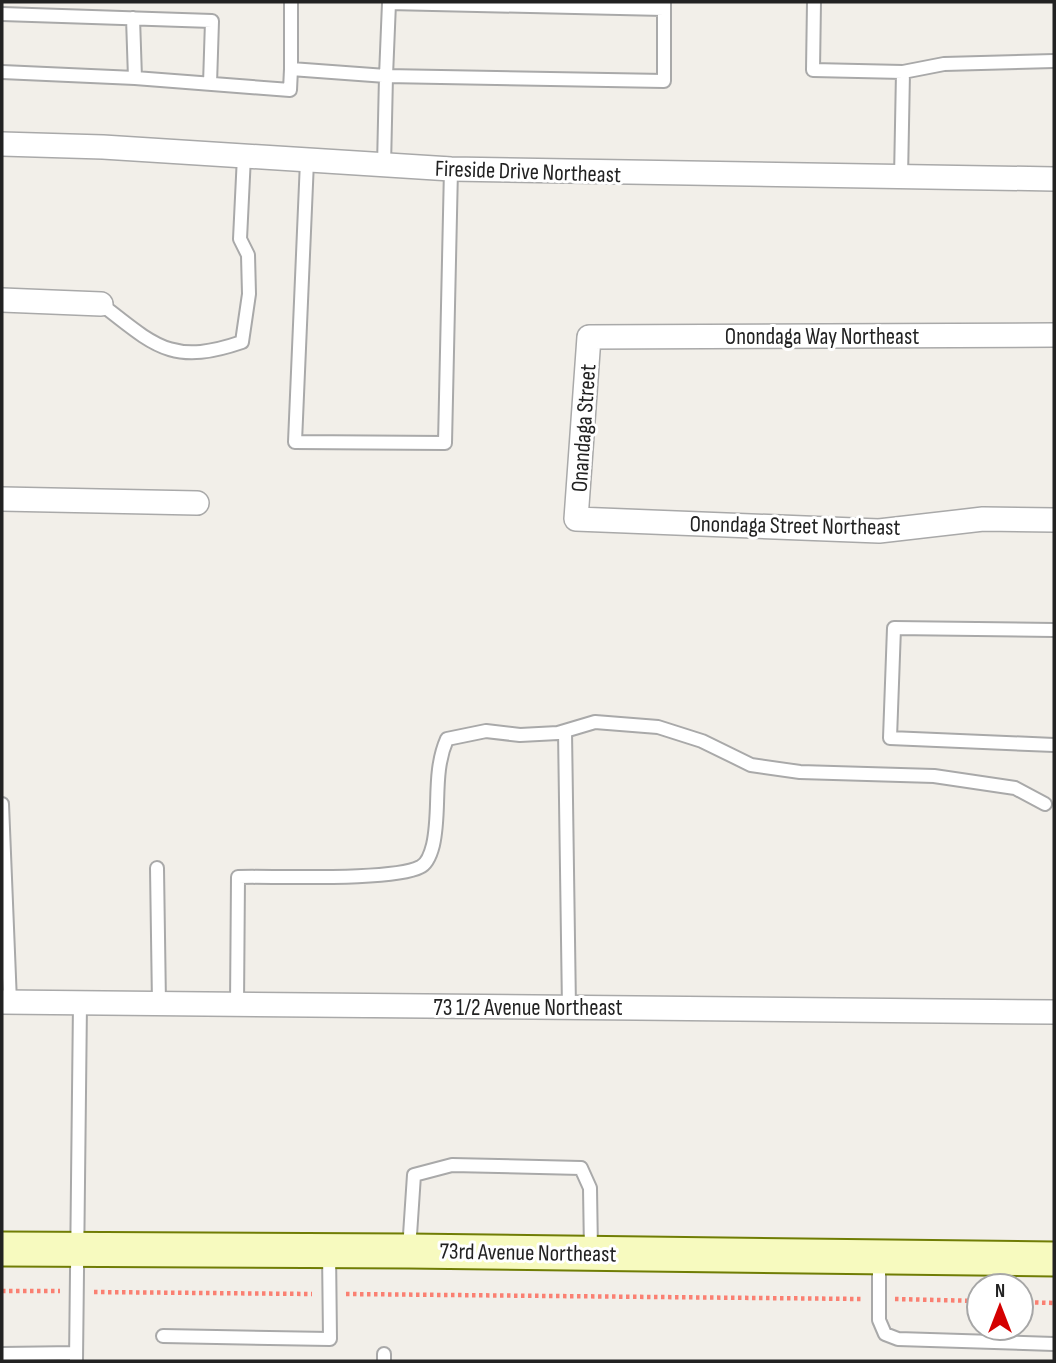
<svg xmlns="http://www.w3.org/2000/svg" width="1056" height="1363" font-family="'Sofia Sans Condensed',sans-serif">
	<style>
		.lines { fill: none; stroke-linecap: round; stroke-linejoin: round }
		.lane-casing { stroke: #a9a9a9; stroke-width: 16 }
		.street-casing { stroke: #a9a9a9; stroke-width: 26 }
		.secondary-casing { stroke: #707d05; stroke-width: 37 }
		.path { stroke: #fa8072; stroke-width: 4.5; stroke-dasharray: 3.5 3.5; stroke-linecap: butt }
		.lane { stroke: #fff; stroke-width: 12 }
		.street { stroke: #fff; stroke-width: 23 }
		.secondary { stroke: #f7fabf; stroke-width: 33 }
		.labels { text-anchor: middle; stroke-width: 6; stroke-linejoin: round; paint-order: stroke }
		.street-label { font-size: 23px; fill: #222; stroke: #fff }
	</style>
	<rect width="100%" height="100%" fill="#f2efe9"/>
	<g class="lines">
		<defs>
			<path id="lane" d="M291,2V69L386,76L384,166
				M664,2V81L386,76L389,3L664,9
				M814,2L813,70L903,72L901,178
				M2,14L212,21L210,84
				M133,18L135,78
				M2,72L135,78L290,90L291,69
				M903,72L944,64L1054,61
				M307,161L295,442L445,443L451,169
				M101,304C155,346 172,366 242,342L249,294L248,255L240,239L244,156
				M1054,630L894,628L890,738L1054,745
				M565,731L569,1008
				M2,804L10,1002
				M157,868L159,1004
				M237,1005L238,877C273,876 394,881 420,867C427,864 431,853 433,845C441,810 432,773 447,739L486,731L520,735L558,733L595,722L658,727L702,741L751,765L800,772L934,776L1015,788L1045,804
				M409,1250L414,1175L452,1165L581,1168L590,1188L591,1251
				M879,1259V1320L885,1334L898,1339L1054,1344
				M163,1336L330,1339L329,1251
				M2,1354L76,1353
				M384,1354V1361
				M76,1361L80,1003"/>
			<path id="street" d="M2,144L103,147L451,169L1054,179
				M2,300L101,304
				M1054,335L589,337L576,519L879,531L983,519L1054,520
				M2,499L197,503
				M2,1002L1054,1012"/>
			<path id="secondary" d="M2,1249L409,1251L1054,1259"/>
		</defs>
		<use href="#lane" class="lane-casing"/>
		<use href="#street" class="street-casing"/>
		<use href="#secondary" class="secondary-casing"/>
		<path class="path" d="M2,1291H60
			M94,1292L312,1294
			M346,1294L862,1299
			M895,1299L979,1301
			M1021,1302L1054,1303"/>
		<use href="#lane" class="lane"/>
		<use href="#street" class="street"/>
		<use href="#secondary" class="secondary"/>
	</g>
	<g class="labels">
		<g class="street-label">
			<text transform="translate(528 171) rotate(2)" y="8">Fireside Drive Northeast</text>
			<text x="822" y="344">Onondaga Way Northeast</text>
			<text transform="translate(583 428) rotate(-86)" y="8">Onandaga Street</text>
			<text transform="translate(795 525) rotate(1)" y="8">Onondaga Street Northeast</text>
			<text x="528" y="1015">73 1/2 Avenue Northeast</text>
			<text transform="translate(528 1252) rotate(1)" y="8">73rd Avenue Northeast</text>
		</g>
	</g>
	<rect width="1056" height="1363" fill="none" stroke="#222222" stroke-width="7"/>
	<g transform="translate(1000 1307)"><circle r="33" fill="#ffffff" stroke="#a7a7a7" stroke-width="2"/>
	<path d="M0-5L12 26L0 18L-12 26Z" fill="#d40000"/>
	<text y="-10" font-size="19" font-weight="bold" text-anchor="middle" fill="#222222">N</text>
	</g>
</svg>
